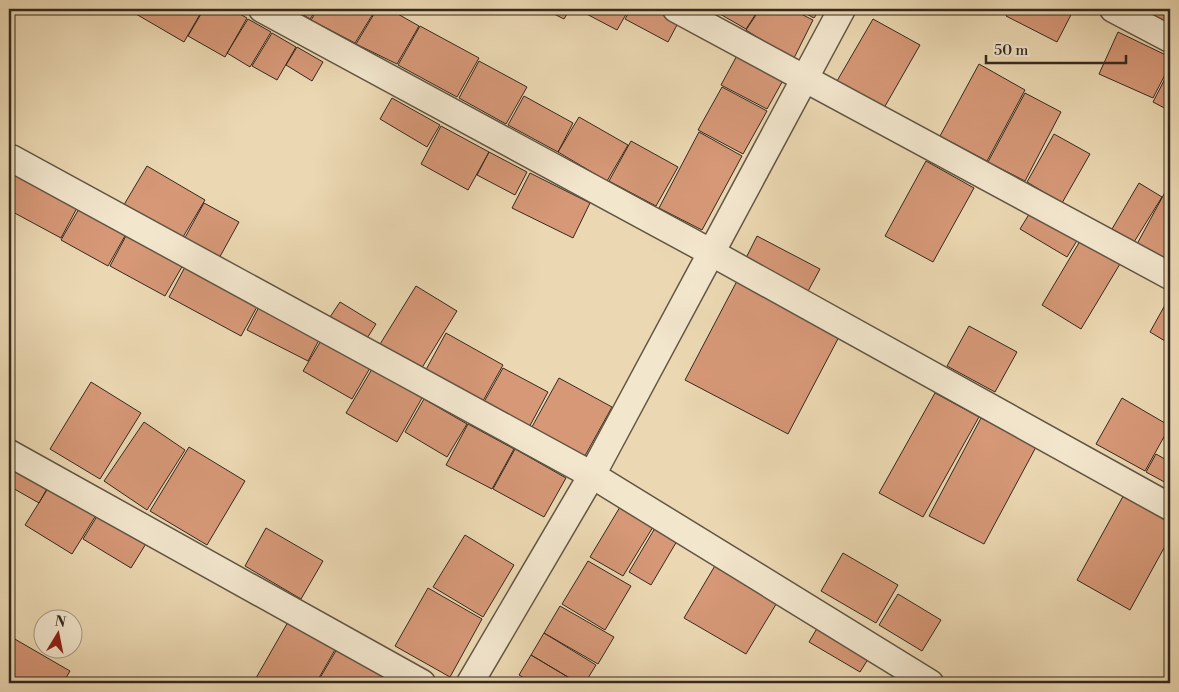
<svg xmlns="http://www.w3.org/2000/svg" width="1179" height="692" font-family="'Libre Bodoni',serif">
	<style>
		.building { fill: #d69877; stroke: #35291f }
		.lines { fill: none; stroke-linecap: round; stroke-linejoin: round }
		.minor-casing { stroke: #625544; stroke-width: 29 }
		.minor { stroke: #f2e6cd; stroke-width: 26 }
	</style>
	<rect width="100%" height="100%" fill="#ebd8b2"/>
	<filter id="stains"><feTurbulence type="fractalNoise" baseFrequency=".004" numOctaves="4"/><feColorMatrix values="0 0 0 0 .2 0 0 0 0 .09 0 0 0 0 .02 0 0 0 .5 -.17"/></filter>
	<radialGradient id="worn" r=".72"><stop offset=".6" stop-color="#630" stop-opacity="0"/><stop offset="1" stop-color="#630" stop-opacity=".3"/></radialGradient>
	<path class="building" d="M139,9H203L184,42L136,14Z
		M204,9H231L247,18L225,57L188,36Z
		M294,9H317L310,19Z
		M318,9H376L355,43L311,20Z
		M377,9H389L419,26L397,64L356,44Z
		M544,9H570L564,19Z
		M577,9H629L617,30Z
		M631,9H652L678,23L668,42L625,19Z
		M722,9H759L746,29L720,14Z
		M760,9H791L813,20L793,60L746,30Z
		M797,9H820L814,18Z
		M1010,9H1074L1057,42L1006,16Z
		M1141,9H1170V26Z
		M248,19L271,32L250,67L227,53Z
		M873,19L920,45L884,108L837,81Z
		M420,26L479,58L457,97L398,65Z
		M1118,32L1170,57V65L1153,98L1099,74Z
		M272,33L296,47L277,80L252,66Z
		M297,47L323,62L312,81L286,65Z
		M740,50L786,75L767,109L721,85Z
		M479,61L527,87L506,124L459,98Z
		M979,64L1025,90L987,161L940,136Z
		M1170,69V111L1153,102Z
		M722,87L767,111L743,154L698,130Z
		M1025,93L1061,112L1025,181L988,162Z
		M524,96L573,123L558,152L508,125Z
		M392,98L440,125L427,147L380,119Z
		M579,117L628,145L607,181L558,152Z
		M441,126L489,152L468,190L421,164Z
		M699,132L742,156L702,230L659,208Z
		M1054,134L1090,154L1062,203L1027,182Z
		M631,141L678,167L656,206L609,181Z
		M489,152L527,172L515,195L477,175Z
		M926,161L974,188L933,262L885,236Z
		M147,166L205,200L180,242L122,208Z
		M9,170L78,206L61,238L9,210Z
		M530,173L590,203L573,238L512,208Z
		M1139,183L1162,197L1134,242L1112,229Z
		M1170,183V262L1137,244Z
		M204,203L239,222L217,262L182,243Z
		M80,207L126,234L108,266L61,240Z
		M1031,211L1078,239L1067,257L1020,229Z
		M127,234L183,265L165,296L110,266Z
		M757,236L820,269L807,293L745,260Z
		M1080,241L1120,264L1081,329L1042,305Z
		M185,267L258,305L241,336L169,297Z
		M737,281L840,335L788,434L685,380Z
		M416,286L457,311L418,374L377,349Z
		M1170,296V344L1150,332Z
		M340,302L376,324L364,343L328,320Z
		M259,307L320,338L308,361L247,330Z
		M969,326L1017,352L995,392L947,366Z
		M446,333L503,365L479,408L422,377Z
		M322,339L370,368L352,399L303,371Z
		M503,368L548,392L526,433L480,409Z
		M372,369L422,398L397,442L346,413Z
		M559,378L612,407L581,463L528,434Z
		M91,382L141,413L100,479L50,449Z
		M935,393L979,417L923,517L879,493Z
		M1122,398L1170,426L1145,471L1096,444Z
		M424,399L467,424L447,457L405,432Z
		M981,418L1036,447L984,544L929,516Z
		M144,422L185,450L147,510L104,481Z
		M468,424L514,449L492,489L446,465Z
		M189,447L245,481L207,545L150,511Z
		M515,449L566,478L544,517L493,489Z
		M1156,454L1170,462V485L1146,472Z
		M9,461L49,485L39,503L9,486Z
		M50,485L98,512L72,554L25,525Z
		M1126,491L1170,516V537L1130,610L1077,580Z
		M620,507L653,527L623,576L590,557Z
		M99,513L147,542L131,568L83,539Z
		M266,528L323,561L301,599L245,566Z
		M655,528L677,541L651,585L629,572Z
		M465,535L514,565L483,617L433,587Z
		M843,553L898,585L876,623L821,591Z
		M588,561L631,586L605,630L562,604Z
		M716,564L778,601L746,654L684,618Z
		M428,588L482,619L450,677L395,646Z
		M898,594L941,620L922,651L879,625Z
		M560,606L614,637L598,664L544,633Z
		M288,622L336,648L316,683H265L256,678Z
		M819,625L870,656L860,672L809,642Z
		M544,633L596,665L585,683H578L531,655Z
		M13,638L70,671L63,683H9V645Z
		M337,649L391,680L389,683H317Z
		M531,655L578,683H533L519,675Z"/>
	<g class="lines">
		<defs>
			<path id="minor" d="M262,9L712,253L1170,507
				M676,9L1170,276
				M1113,9L1170,39
				M11,158L592,475L930,683
				M9,453L422,683
				M470,683L592,475L842,9"/>
		</defs>
		<use href="#minor" class="minor-casing"/>
		<use href="#minor" class="minor"/>
	</g>
	<rect width="1179" height="692" fill="none" stroke="#ebd8b2" stroke-width="30"/>
	<rect x="10" y="10" width="1159" height="672" fill="none" stroke="#35291f" stroke-width="2.5"/>
	<rect x="15" y="15" width="1149" height="662" fill="none" stroke="#35291f"/>
	<g transform="translate(58 634) rotate(10)"><circle r="24" fill="#f2e6cd" stroke="#a69a87"/>
	<path d="M0-4L9 19L0 12L-9 19Z" fill="#8f2418"/>
	<text y="-8" font-size="14" font-weight="bold" text-anchor="middle" fill="#35291f">N</text>
	</g>
	<path d="M986 55v8h140v-8" fill="none" stroke="#35291f" stroke-width="2.5"/>
	<text x="994" y="55" font-size="15" fill="#35291f" stroke="#f2e6cd" stroke-width="4" paint-order="stroke">50 m</text>
	<rect width="100%" height="100%" filter="url(#stains)"/>
	<rect width="100%" height="100%" fill="url(#worn)"/>
</svg>
